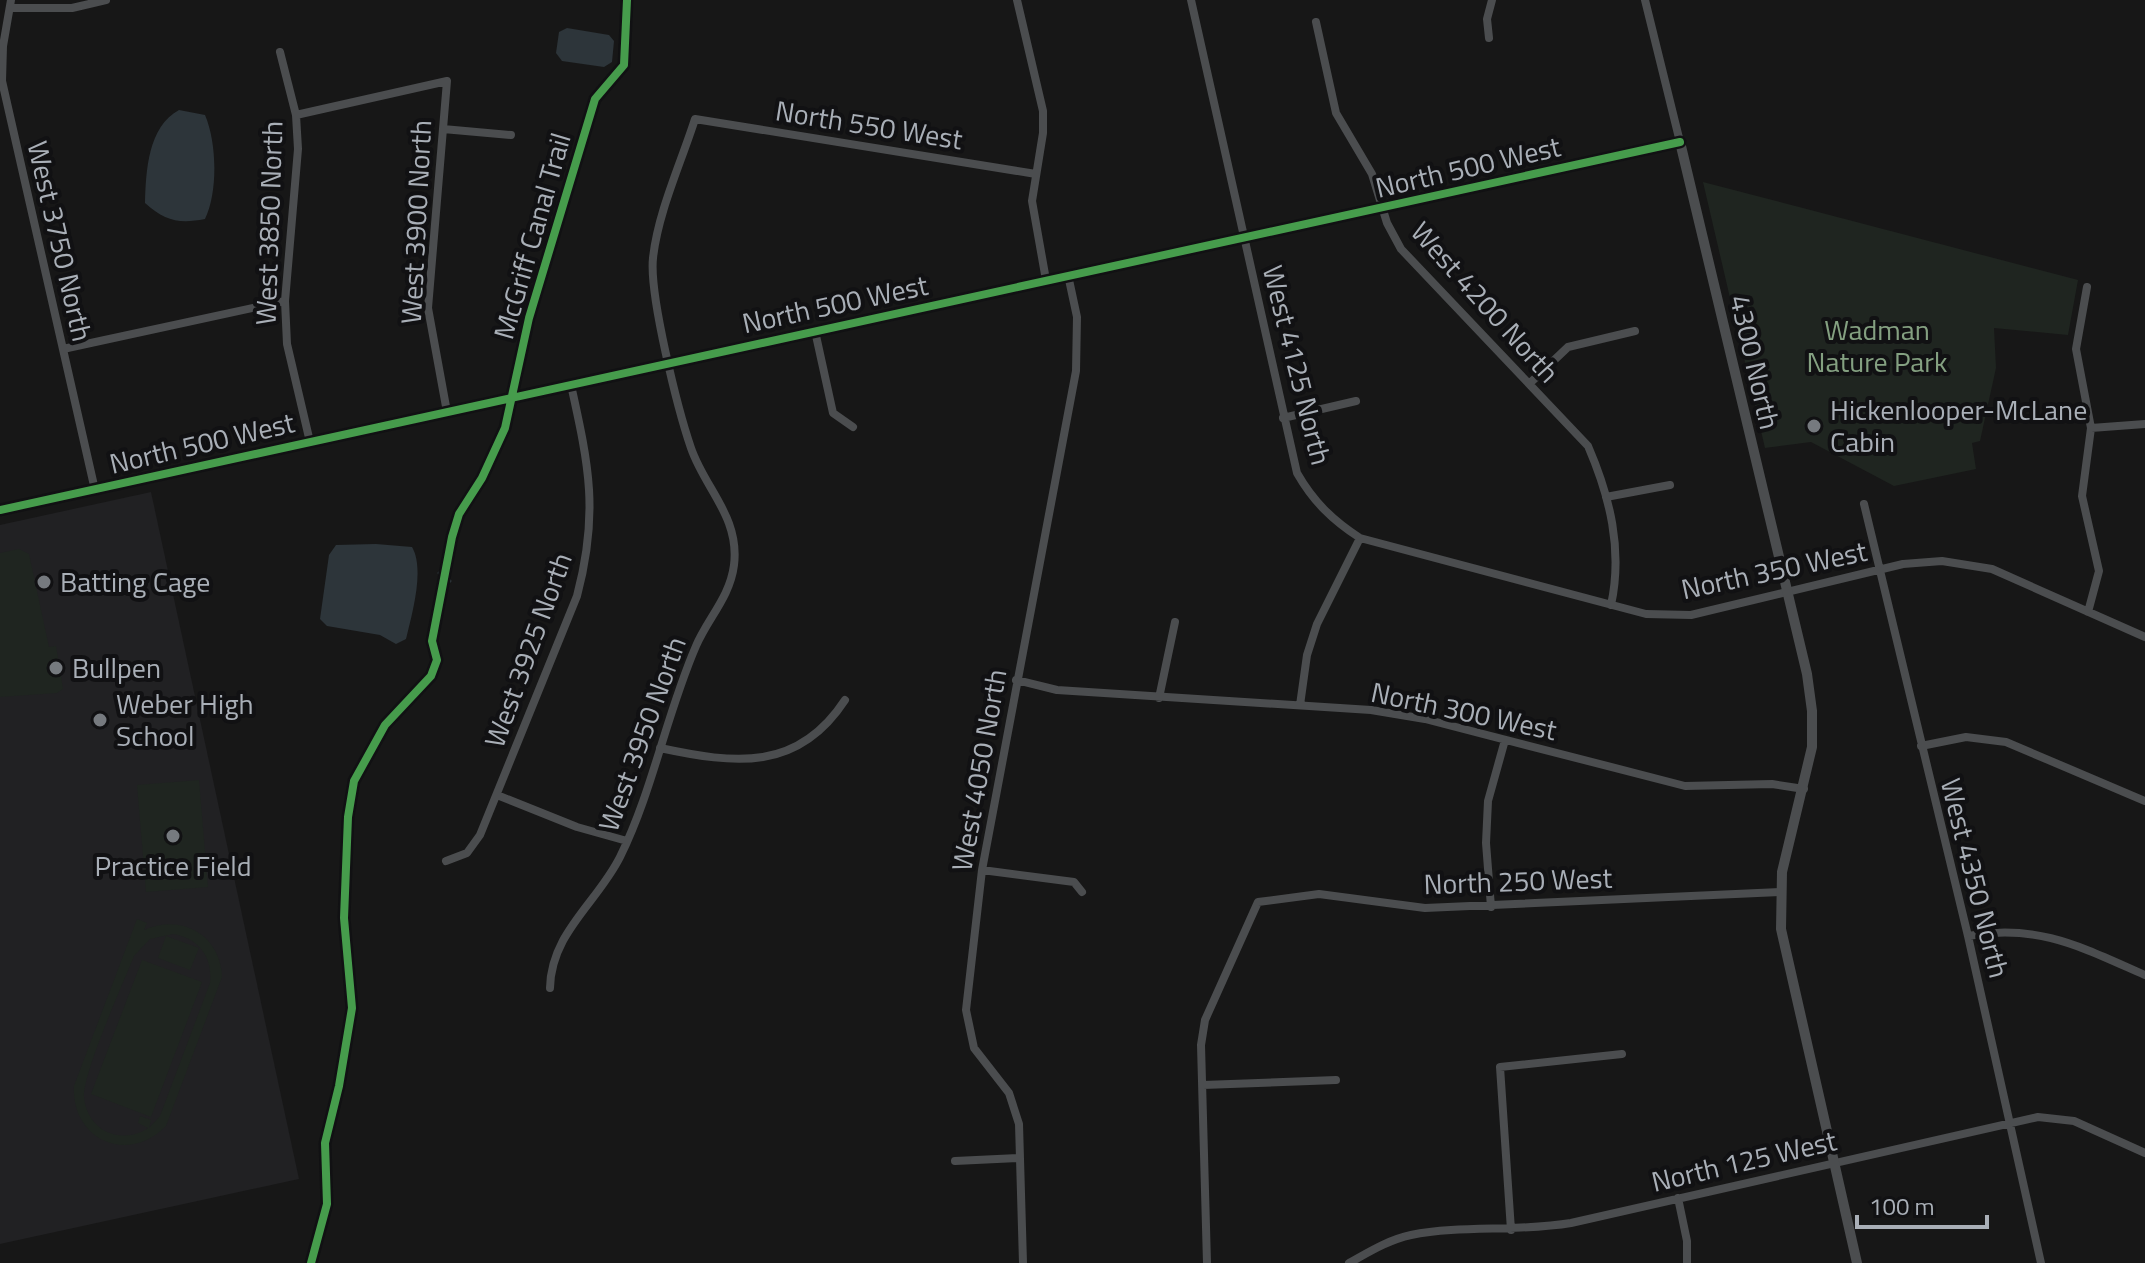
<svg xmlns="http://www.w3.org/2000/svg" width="2145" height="1263" font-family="'Titillium Web',sans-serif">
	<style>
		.built { fill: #212123 }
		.green { fill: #1f2520; fill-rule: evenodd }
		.water { fill: #2d353a }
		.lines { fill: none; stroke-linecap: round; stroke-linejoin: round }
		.stream { stroke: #2d353a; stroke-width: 3 }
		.minor { stroke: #4b4d4f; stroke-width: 8 }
		.tertiary { stroke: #4b4d4f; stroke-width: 10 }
		.cycleway-casing { stroke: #111113; stroke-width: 13 }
		.cycleway { stroke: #469c4c; stroke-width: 8 }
		.poi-dot { fill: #767a7f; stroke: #111113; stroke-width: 3 }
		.labels { text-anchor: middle; stroke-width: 8; stroke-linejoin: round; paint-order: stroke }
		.street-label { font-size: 28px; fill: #a9afb7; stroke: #111113 }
		.park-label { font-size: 28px; fill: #84a081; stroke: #111113 }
		.poi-label { font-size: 28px; fill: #a9afb7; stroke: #111113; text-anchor: start }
	</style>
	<rect width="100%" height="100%" fill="#171717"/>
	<path class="built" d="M151,492L299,1179L0,1244V525Z"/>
	<path class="green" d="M1703,182L2078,280L2068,335L1994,328L1996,368L1980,441L1972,443L1976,469L1894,486L1811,442L1765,448Z
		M19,549L29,554L49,647L56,646L63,689L57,693L0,697V553Z
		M199,780L208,887L146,892L137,785Z
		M137,919L147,923L144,930C181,913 221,935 222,977L166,1126C128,1165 71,1140 74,1086ZM173,934C199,938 213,958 210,983L160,1116L149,1128L151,1120L140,1116L138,1123L148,1128C137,1136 121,1138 107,1132C94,1126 85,1112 84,1097C83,1072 123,984 134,956L150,939Z
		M166,936L199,948L190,970L158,958Z
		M142,960L202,982L151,1117L91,1094Z"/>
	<path class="water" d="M567,28L609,35L614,41L612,62L604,67L562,61L556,53L559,32Z
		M179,110L205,115C217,143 218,192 205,219C179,224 165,221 145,203C146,170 148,127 179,110Z
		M376,544L412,547C425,569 412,614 406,639L396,644L380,635L327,626L320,619L329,555L336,545Z"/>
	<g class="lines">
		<path class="stream" d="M439,573L450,581"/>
		<path class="minor" d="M11,0L3,46L2,81L95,490
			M1017,0L1043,111V133L1032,201L1046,280
			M1191,0L1297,473C1313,501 1332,520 1360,538L1646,614L1691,615L1903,564L1942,561L1992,569L2145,637
			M1645,0L1680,142
			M11,8H72L106,0
			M1316,22L1336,113L1372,174L1387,223L1401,249L1588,446C1610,497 1623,550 1611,605
			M1489,38L1487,19L1492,0
			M280,52L296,115L298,149L285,301L287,344L310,442
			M296,115L447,81L428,308L447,412
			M443,129L511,135
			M2087,287L2076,349L2091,428L2082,496L2099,571L2088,612
			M815,331L833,413L853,427
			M63,349L285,301
			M1529,384L1568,347L1635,331
			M1283,418L1356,401
			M2091,428L2145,424
			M1606,497L1670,485
			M1864,504L1968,936L2041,1263
			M1016,680L1057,690L1371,710L1425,719L1685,786L1772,784L1804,789
			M1159,698L1175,622
			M1300,705L1307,655L1317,624L1360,538
			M1921,746L1966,737L2006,742L2145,801
			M660,748C735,764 798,772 845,700
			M497,795L577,827L627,841
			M446,861L467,853L480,835L577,596C599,513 589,466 571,385
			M982,870L1074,882L1082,892
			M1491,907L1486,843L1488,801L1505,740
			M1968,936C2038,923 2083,948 2145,975
			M550,988C551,933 597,903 620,857C653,790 666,715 696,646C708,618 730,597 734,565C740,517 705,489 691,448C678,410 649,295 653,258C658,212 681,163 695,119L1036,174
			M1203,1085L1336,1080
			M955,1161L1020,1158
			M1678,1198L1687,1241V1263
			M1511,1230L1500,1067L1622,1054
			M1023,1263L1019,1124L1009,1093L974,1048L966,1010L982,870L1076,371L1077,317L1068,275
			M1207,1263L1201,1045L1205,1020L1258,902L1319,894L1425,908L1780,892
			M1349,1263C1369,1252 1388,1240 1411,1235C1461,1225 1518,1232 1571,1223L2038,1117L2074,1121L2145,1153"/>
		<path class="tertiary" d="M0,510L1680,142L1807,674L1812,711V747L1782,872L1781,929L1857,1263"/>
		<defs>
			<path id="cycleway" d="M0,510L1680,142
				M311,1263L327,1204L325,1143L339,1086L352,1008L344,918L348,817L354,781L385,725L431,676L437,660L432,641L452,537L459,514L482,478L505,428L529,318L595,99L624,65L627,0"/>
		</defs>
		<use href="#cycleway" class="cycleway-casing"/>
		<use href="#cycleway" class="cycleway"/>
	</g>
	<g class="poi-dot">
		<circle cx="1814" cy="426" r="8"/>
		<circle cx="44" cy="582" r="8"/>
		<circle cx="56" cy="668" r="8"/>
		<circle cx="100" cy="720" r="8"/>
		<circle cx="173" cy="836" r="8"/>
	</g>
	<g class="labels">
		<g class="street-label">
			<text transform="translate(869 125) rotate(9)" y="10">North 550 West</text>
			<text transform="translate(1468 167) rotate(-13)" y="10">North 500 West</text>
			<text transform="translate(416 222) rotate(-87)" y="10">West 3900 North</text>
			<text transform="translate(269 223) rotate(-88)" y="10">West 3850 North</text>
			<text transform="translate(532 236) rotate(-74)" y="10">McGriff Canal Trail</text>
			<text transform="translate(60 241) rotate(77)" y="10">West 3750 North</text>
			<text transform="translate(1485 302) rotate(48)" y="10">West 4200 North</text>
			<text transform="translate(835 304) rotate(-12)" y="10">North 500 West</text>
			<text transform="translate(1755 362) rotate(77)" y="10">4300 North</text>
			<text transform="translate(1297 365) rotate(76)" y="10">West 4125 North</text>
			<text transform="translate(202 443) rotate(-13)" y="10">North 500 West</text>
			<text transform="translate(1774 570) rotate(-12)" y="10">North 350 West</text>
			<text transform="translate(528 650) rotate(-70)" y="10">West 3925 North</text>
			<text transform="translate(1464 711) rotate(12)" y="10">North 300 West</text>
			<text transform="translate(642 734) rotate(-70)" y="10">West 3950 North</text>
			<text transform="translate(979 770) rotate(-80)" y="10">West 4050 North</text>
			<text transform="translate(1975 878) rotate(76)" y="10">West 4350 North</text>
			<text transform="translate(1518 881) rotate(-2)" y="10">North 250 West</text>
			<text transform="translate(1744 1161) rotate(-13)" y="10">North 125 West</text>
		</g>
		<g class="park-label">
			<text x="1877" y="340">Wadman<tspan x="1877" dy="32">Nature Park</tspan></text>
		</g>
		<g class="poi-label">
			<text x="1830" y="420">Hickenlooper-McLane<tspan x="1830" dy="32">Cabin</tspan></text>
			<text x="60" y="592">Batting Cage</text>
			<text x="72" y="678">Bullpen</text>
			<text x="116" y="714">Weber High<tspan x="116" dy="32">School</tspan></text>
			<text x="173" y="876" text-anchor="middle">Practice Field</text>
		</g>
	</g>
	<path d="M1857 1215v12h130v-12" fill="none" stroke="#a9afb7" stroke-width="4"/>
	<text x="1869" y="1215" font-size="24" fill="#a9afb7" stroke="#111113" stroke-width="6" paint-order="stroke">100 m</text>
</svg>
